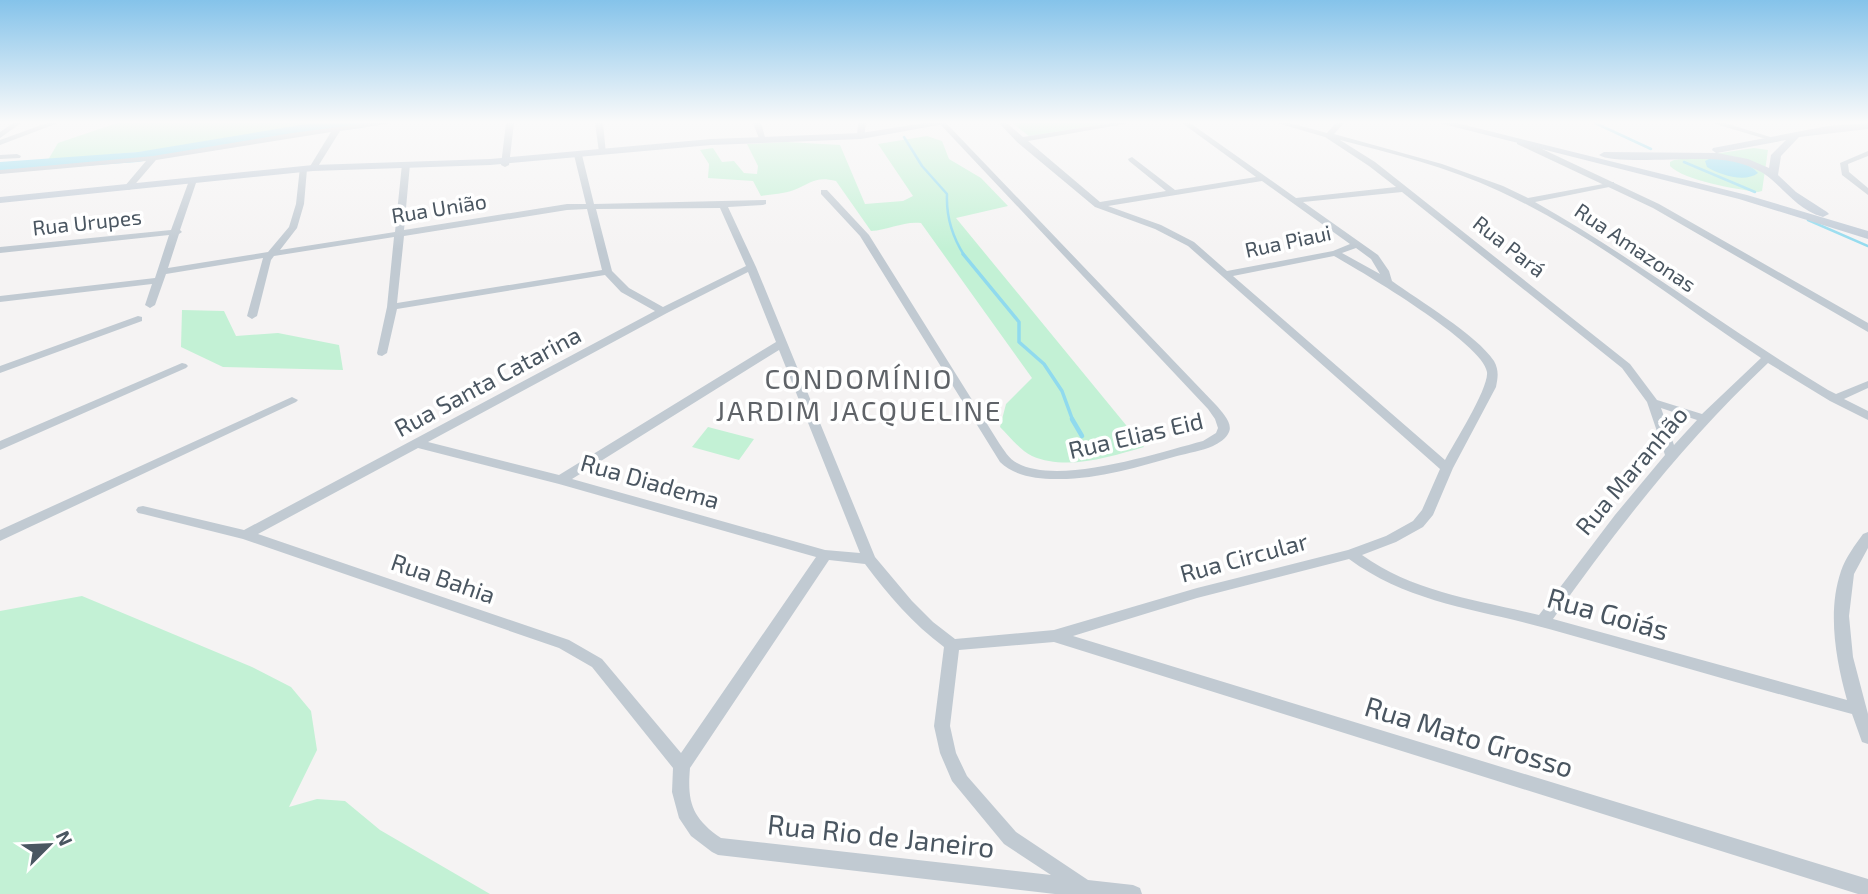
<svg xmlns="http://www.w3.org/2000/svg" width="1868" height="894" font-family="'Exo 2',sans-serif">
	<style>
		.green { fill: #c3f1d5 }
		.water { fill: #90daee }
		.lines { fill: none; stroke-linecap: round; stroke-linejoin: round }
		.stream-far2 { stroke: #90daee; stroke-width: 2.5 }
		.stream-far1 { stroke: #90daee; stroke-width: 3.5 }
		.stream { stroke: #90daee; stroke-width: 4.5 }
		.river { fill: #90daee; fill-rule: evenodd }
		.minor { fill: #c1cad2; fill-rule: evenodd }
		.tertiary { fill: #c1cad2; fill-rule: evenodd }
		.secondary { fill: #c1cbd6; fill-rule: evenodd }
		.labels { text-anchor: middle; stroke-width: 7; stroke-linejoin: round; paint-order: stroke }
		.far-street-label { font-size: 21px; fill: #4a5661; stroke: #fff }
		.street-label { font-size: 24px; fill: #4a5661; stroke: #fff }
		.quarter-label { font-size: 28px; letter-spacing: 2px; fill: #5f6368; stroke: #fff }
		.near-street-label { font-size: 28px; fill: #4a5661; stroke: #fff }
	</style>
	<rect width="100%" height="100%" fill="#f5f3f3"/>
	<path class="green" d="M117,123H317L149,151L48,160L58,143Z
		M1012,123H1110L1029,136Z
		M927,136L942,141L949,159L981,178L1008,206L956,218L1144,447C1109,457 1067,471 1032,456C1021,451 1009,436 1000,427L1006,404L1032,378L921,223C903,221 889,230 871,231L836,181C815,176 812,183 794,190C784,194 771,194 761,196L753,181L708,178L709,164L700,150L713,148L722,162L734,161L744,173L757,174L758,166L747,144L786,142L840,145L865,204L903,201L913,196L878,144Z
		M1754,148L1768,150L1762,191L1758,192C1736,189 1685,181 1670,166V162L1674,160Z
		M182,310L224,311L236,336L278,333L339,345L343,370L223,367L181,347Z
		M708,427L754,439L739,460L692,447Z
		M82,596L252,667L291,687L311,711L317,750L289,807L317,799L345,801L380,830L490,894H0V611Z"/>
	<path class="water" d="M1709,159C1724,157 1748,161 1758,173C1745,183 1720,175 1707,167L1705,161Z"/>
	<g class="lines">
		<path class="stream-far2" d="M1595,123L1651,149
			M904,137L922,166L947,194C946,217 952,236 964,255
			M1684,162L1755,192
			M1808,220L1868,246"/>
		<path class="stream-far1" d="M963,254L1019,322V342L1044,364L1062,391L1073,421"/>
		<path class="stream" d="M1072,419L1082,436"/>
		<path class="river" d="M313,123H370L362,128L277,137L138,162L0,172V162L138,152Z"/>
		<path class="minor" d="M13,123H21L0,138V132Z
			M47,123H58L0,145V140Z
			M369,123H393L340,131L317,168L313,170L309,168L331,132L156,160L131,189L128,190L124,187L146,161L0,174V170L153,156L292,133Z
			M506,123H514L509,165L505,167L501,165Z
			M595,123H603L606,154L599,152Z
			M753,123H761L766,141H760Z
			M939,123H946L1216,405C1222,412 1233,423 1229,432C1226,439 1219,443 1213,446C1202,451 1188,453 1177,456C1138,467 1096,480 1055,479C1037,479 1014,476 1000,462L860,236L821,194V190H827L869,235L999,443C1004,450 1009,459 1017,463C1059,486 1157,453 1203,441L1216,433L1218,428L1215,419L1208,409Z
			M999,123H1007L1023,137L1111,123H1130L1028,141L1100,202L1166,191L1129,161L1128,159L1132,157L1175,190L1256,177L1182,123H1190L1296,198L1396,187L1369,166L1325,137L1277,123H1290L1327,133L1336,123H1344L1334,134L1442,164L1503,186L1528,198L1614,182V186L1535,202C1636,259 1728,330 1828,390L1836,394L1868,381V388L1844,399L1868,411V420L1830,401L1768,363C1686,440 1619,526 1553,619L1847,700C1836,660 1827,612 1841,571C1846,557 1855,545 1863,534L1868,532V548L1854,574L1849,616L1853,657L1868,714V744L1862,742L1852,714C1750,687 1650,657 1549,629C1479,609 1410,604 1349,559L1197,598L1073,636L1868,879V894H1858L1054,642L959,650L950,726L956,753L967,776L1016,832L1088,880L1133,885L1140,888L1142,894H1055L718,855L712,852L691,836L679,818L672,792L673,768L592,667L559,648L243,539L143,514L138,513L136,510L138,507L143,506L244,530L655,311L621,292L605,275L397,309L387,353L382,356L378,355L377,353L387,307L394,237L274,256L271,260L257,316L252,319L247,316L263,258L166,274L155,305L150,308L145,305L152,284L0,302V296L155,278L169,235L0,253V247L171,230L190,178L197,180L180,230L182,232L179,234L168,268L268,252L289,227L296,204L300,167L307,169L304,204L297,228L280,250L395,232L402,164L406,162L410,164L404,230L567,204H586L574,155L578,153L582,155L594,204L766,200V204L763,205L728,207L756,267L875,557L912,601L933,622L955,639L1054,630L1197,588L1348,550L1386,536L1413,521L1422,510L1440,469L1188,246L1155,229L1095,207L1017,142ZM1340,140C1394,154 1448,167 1499,191C1593,234 1675,301 1761,358L1702,414L1657,400L1630,364L1375,162ZM1262,181L1350,244L1333,251L1227,271L1194,242L1161,225L1108,206ZM1402,192L1622,368L1647,402L1665,455L1615,515L1539,615C1478,600 1415,593 1362,555L1396,542L1423,527L1433,515L1453,468L1496,387C1498,377 1499,370 1494,361C1477,335 1418,300 1392,281L1389,271L1378,255L1303,202ZM720,208L746,266L663,307L629,288L612,271L596,209ZM587,209L602,270L397,303L404,236L567,210ZM1356,248L1371,259L1380,274L1342,253ZM1334,256C1361,271 1484,344 1487,372C1489,388 1454,443 1445,460L1233,276ZM748,272L776,342L559,475L428,442L667,313ZM779,350L860,553L825,550L572,479ZM1661,408L1697,420L1674,445ZM418,448L559,484L816,557L681,753L602,659L569,640L258,534ZM829,560L865,564C888,595 913,624 944,647L934,726L940,753L952,781L1004,844L1051,875L721,838C692,818 687,802 690,768Z
			M1712,123H1725L1780,140L1776,142Z
			M1868,151V156L1848,164L1849,172L1868,188V195L1842,175L1840,163Z
			M17,154L21,156L20,158L0,159V155Z
			M138,316L142,317V321L0,373V366Z
			M182,363L186,364L188,366L186,368L0,450V441Z
			M292,397L298,400L296,402L0,541V530Z"/>
		<path class="tertiary" d="M858,123H866L864,138L857,136Z
			M1517,140H1523L1659,204L1868,323V332L1653,208L1517,144Z"/>
		<path class="secondary" d="M924,123H950L861,139L711,145L490,165L313,171L0,203V197L313,165L490,159L711,139L861,133Z
			M1439,123H1457L1747,195L1868,231V239L1739,199Z
			M1868,123V129L1799,137L1781,156L1778,175L1796,192L1827,212L1829,214L1823,217C1795,209 1784,187 1763,173C1751,166 1735,161 1722,160C1696,156 1613,165 1599,155L1604,152L1716,153L1712,150L1713,148L1828,126ZM1786,140L1771,155L1769,168L1748,159L1717,153Z"/>
	</g>
	<linearGradient id="sky" x2="0" y2="1"><stop stop-color="#85c3ea"/><stop offset="0.49" stop-color="#fafafa"/><stop offset="1" stop-color="#fafafa" stop-opacity="0"/></linearGradient>
	<rect width="1868" height="249" fill="url(#sky)"/>
	<g class="labels">
		<g class="far-street-label">
			<text transform="translate(439 209) rotate(-9)" y="7">Rua União</text>
			<text transform="translate(87 223) rotate(-6)" y="7">Rua Urupes</text>
			<text transform="translate(1288 242) rotate(-12)" y="7">Rua Piaui</text>
			<text transform="translate(1509 247) rotate(38)" y="7">Rua Pará</text>
			<text transform="translate(1635 248) rotate(34)" y="7">Rua Amazonas</text>
		</g>
		<g class="street-label">
			<text transform="translate(488 382) rotate(-28)" y="8">Rua Santa Catarina</text>
			<text transform="translate(1136 436) rotate(-13)" y="8">Rua Elias Eid</text>
			<text transform="translate(1632 471) rotate(-50)" y="8">Rua Maranhão</text>
			<text transform="translate(650 482) rotate(16)" y="8">Rua Diadema</text>
			<text transform="translate(1244 558) rotate(-15)" y="8">Rua Circular</text>
			<text transform="translate(443 579) rotate(19)" y="8">Rua Bahia</text>
		</g>
		<g class="quarter-label">
			<text x="859" y="389">CONDOMÍNIO<tspan x="859" dy="32">JARDIM JACQUELINE</tspan></text>
		</g>
		<g class="near-street-label">
			<text transform="translate(1608 614) rotate(16)" y="10">Rua Goiás</text>
			<text transform="translate(1469 737) rotate(17)" y="10">Rua Mato Grosso</text>
			<text transform="translate(881 836) rotate(6)" y="10">Rua Rio de Janeiro</text>
		</g>
	</g>
	<g transform="translate(49 845) rotate(66)" stroke="#ffffff" stroke-width="5" paint-order="stroke">
	<path d="M0-5L12 26L0 18L-12 26Z" fill="#4a5661"/>
	<text y="-10" font-size="19" font-weight="bold" text-anchor="middle" fill="#4a5661">N</text>
	</g>
</svg>
